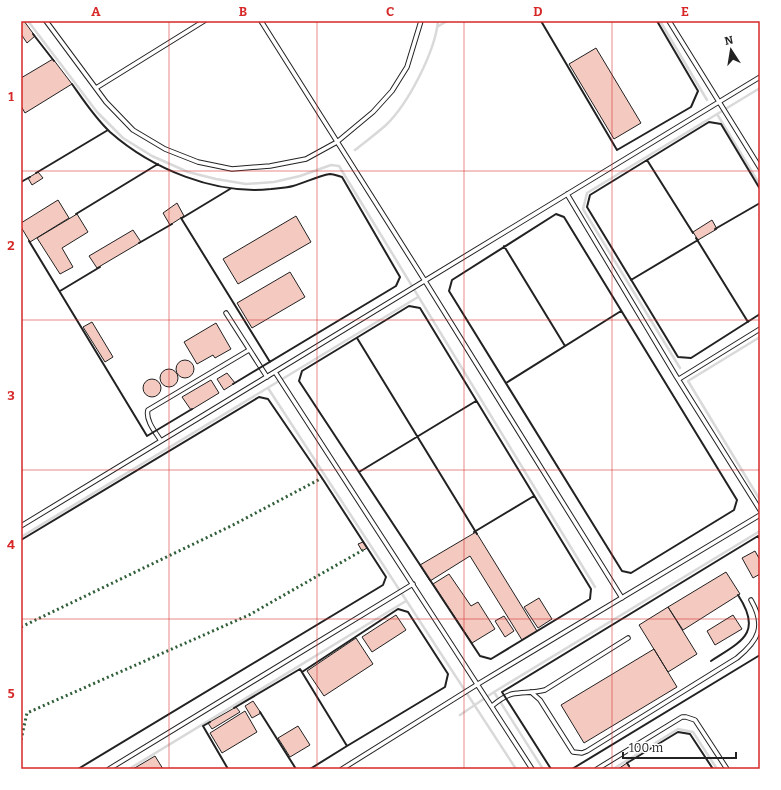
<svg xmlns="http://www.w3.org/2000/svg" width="781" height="790" font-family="Bitter,serif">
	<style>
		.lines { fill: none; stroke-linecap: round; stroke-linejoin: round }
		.stream { stroke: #d9d9d9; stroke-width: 2.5 }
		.building { fill: #f3c9c0; stroke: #222 }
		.service-casing { stroke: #222; stroke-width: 5.5 }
		.service { stroke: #fff; stroke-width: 3.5 }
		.hedge { stroke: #2f5e38; stroke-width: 3; stroke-dasharray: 2 3; stroke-linecap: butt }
		.wall { stroke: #222; stroke-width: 2 }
		.grid { fill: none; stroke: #d62828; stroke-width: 1; stroke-opacity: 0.55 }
		.neatline { fill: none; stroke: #d62828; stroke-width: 1.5 }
		.grid-label { font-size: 13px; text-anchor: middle; font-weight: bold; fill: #d62828 }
	</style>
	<rect width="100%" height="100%" fill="#fff"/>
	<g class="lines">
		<path class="stream" d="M28,21L97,112L123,138L152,156L188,172L216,179L246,184L274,182L300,176L331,165L339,166L595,587
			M660,21L707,100
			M437,27L447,21
			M717,114L760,185
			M355,150C365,142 376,134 386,125C408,104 435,52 438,21
			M760,337L688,381L760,500
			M680,368L583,209L587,193L760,88
			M268,388L516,769
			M21,537L418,297
			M494,692L543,769
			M460,715L494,692L760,531
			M129,769L406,601
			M613,769L678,729L693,732L717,769"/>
	</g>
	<path class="building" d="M21,21H24L35,36L27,43L21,34Z
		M596,48L641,123L614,139L569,64Z
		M53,59L72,84L25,113L21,106V78Z
		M38,172L43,178L32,185L28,178Z
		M58,200L69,218L30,242L21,227V223Z
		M177,203L184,216L170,225L163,213Z
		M77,214L88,232L62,248L73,267L60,274L37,238Z
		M296,216L311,242L238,284L223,259Z
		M712,220L717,229L698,240L693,232Z
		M133,230L141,242L97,268L89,256Z
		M290,272L305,297L252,328L237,303Z
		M92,322L113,357L105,362L83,327Z
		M216,323L231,349L215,358L213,355L197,364L184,342Z
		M176 369a9 9 0 1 1 18 0a9 9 0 1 1-18 0Z
		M160 378a9 9 0 1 1 18 0a9 9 0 1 1-18 0Z
		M227,373L235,383L224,390L217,379Z
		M143 388a9 9 0 1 1 18 0a9 9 0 1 1-18 0Z
		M211,380L219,393L191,410L182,397Z
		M476,532L537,631L522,640L470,556L430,581L420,565Z
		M363,542L367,548L362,551L358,544Z
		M755,551L760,560V574L753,578L742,558Z
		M726,572L740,594L683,630L668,607Z
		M449,574L471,606L478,602L495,629L472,643L433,584Z
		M539,598L552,619L538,628L524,607Z
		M668,607L697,654L668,672L639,625Z
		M396,615L406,630L372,652L362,637Z
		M733,615L742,629L715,645L707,631Z
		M504,616L514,631L505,637L495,621Z
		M356,638L373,664L324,696L307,671Z
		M654,649L677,687L584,743L561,705Z
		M253,701L261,713L252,718L245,706Z
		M236,707L240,712L212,729L208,723Z
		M245,711L257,732L222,753L210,733Z
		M298,726L310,745L290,757L278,738Z
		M155,756L163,769H133Z
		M627,763L631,769H618Z"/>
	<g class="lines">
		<defs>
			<path id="service" d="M46,21L106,102L133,130L165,149L198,162L232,169L270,166L306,159L337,142L373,112L392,91L407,67L421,21
				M261,21L425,281L622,598
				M669,21L760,168
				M96,88L204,21
				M567,194L676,376L760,510
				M226,313L267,377
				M275,372L532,769
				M679,379L760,329
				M161,441C156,433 145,420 148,410L249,350
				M21,526L760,77
				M531,692L540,700L573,752L582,753L587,751L737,658C759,640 766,626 751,600
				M492,706C498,701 504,696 512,694C523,692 534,693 545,690L628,638
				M109,769L413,584
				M342,769L478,684L760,515
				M597,769L682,717H686L695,720L727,769"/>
		</defs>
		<use href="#service" class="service-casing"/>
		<use href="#service" class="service"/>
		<path class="hedge" d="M21,627L233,525L322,478
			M21,740L27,713L249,615L363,550"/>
		<path class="wall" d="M541,21L617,150L691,107L698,91L657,21
			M33,34L54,61
			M72,84C84,101 95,118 110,132C152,169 215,195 271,189C278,188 286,188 293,186C305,183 317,176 330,174C334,174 338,176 342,177L400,277L396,286L233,384
			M647,160L693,233
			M36,173L108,130
			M21,182L30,177
			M760,189L721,124L709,122L590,195L587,207L678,357L691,358L760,314
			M76,214L158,164
			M556,214L564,217L737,500L734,510L631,573L622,571L449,291L452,280Z
			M181,218L270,362
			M182,218L230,189
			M715,229L760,203
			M696,238L748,322
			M29,241L147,436L192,409
			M139,243L172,224
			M504,246L565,346
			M631,280L698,240
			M60,291L100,267
			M409,306L420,308L591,589L590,599L491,659L480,656L299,381L302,371Z
			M357,338L477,534
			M506,383L621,311
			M359,472L476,401
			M474,532L534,496
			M21,540L259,397L268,399L322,478L386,577L383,585L78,769
			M711,661C742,641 763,633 738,595
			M302,672L398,609L408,612L448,674L445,687L347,746
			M234,708L300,669L347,746L310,769
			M260,712L296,769
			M210,722L203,726L228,769
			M629,766L627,763L678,732L690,734L713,769
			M551,769L502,692L758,536L760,539
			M572,769L760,655"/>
	</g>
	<path class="grid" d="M169,21V769M317,21V769M464,21V769M612,21V769M21,171H760M21,320H760M21,470H760M21,619H760"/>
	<rect width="781" height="790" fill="none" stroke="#ffffff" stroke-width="44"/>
	<g transform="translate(731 50) rotate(348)" stroke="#ffffff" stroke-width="3" paint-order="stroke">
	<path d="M0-3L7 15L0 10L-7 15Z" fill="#222222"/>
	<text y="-6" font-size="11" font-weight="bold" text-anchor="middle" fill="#222222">N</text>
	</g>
	<path d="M623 752v6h113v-6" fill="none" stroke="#222222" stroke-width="2"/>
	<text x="629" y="752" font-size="12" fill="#222222" stroke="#ffffff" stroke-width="3" paint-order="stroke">100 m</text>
	<rect x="22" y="22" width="737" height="746" class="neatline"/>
	<g class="grid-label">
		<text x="96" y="16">A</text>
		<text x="243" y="16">B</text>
		<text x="390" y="16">C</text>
		<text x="538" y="16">D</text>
		<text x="685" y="16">E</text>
		<text x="11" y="101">1</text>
		<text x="11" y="250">2</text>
		<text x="11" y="400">3</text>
		<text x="11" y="549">4</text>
		<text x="11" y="698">5</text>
	</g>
</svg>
